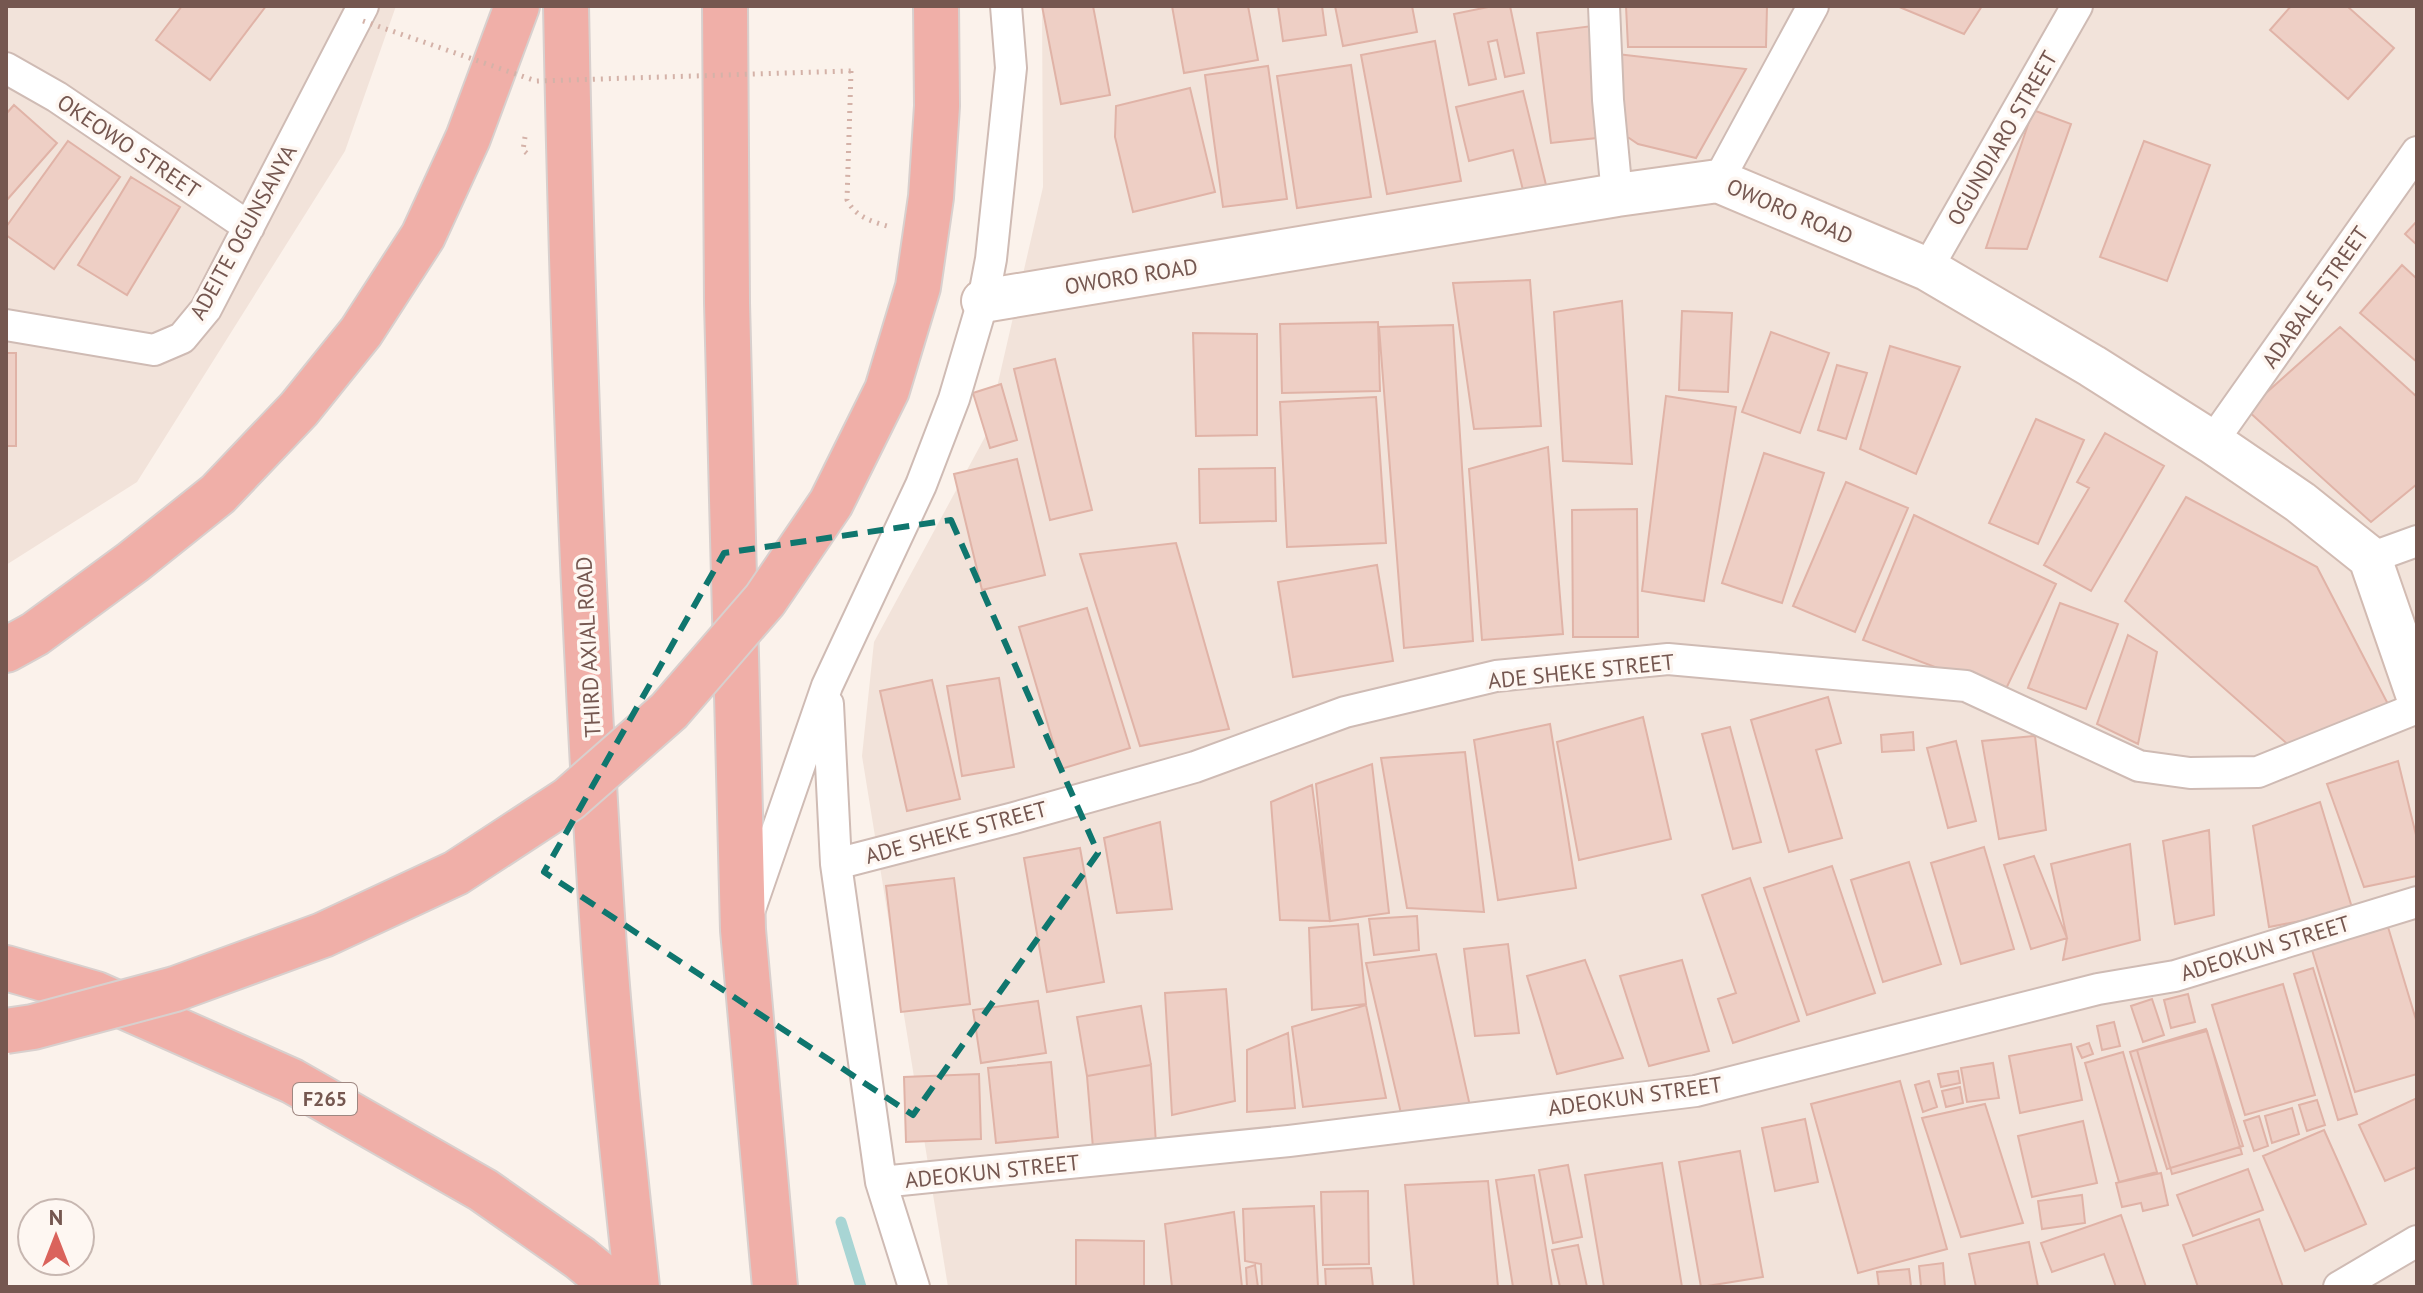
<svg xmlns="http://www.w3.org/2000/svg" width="2423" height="1293" font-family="'PT Sans',sans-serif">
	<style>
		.residential { fill: #f2e3da }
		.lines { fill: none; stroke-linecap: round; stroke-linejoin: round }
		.stream { stroke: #a8d5d4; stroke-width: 11 }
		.building { fill: #eecfc5; stroke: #e0b3a7; stroke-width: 2 }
		.street-casing { stroke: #cfbbb4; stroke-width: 34 }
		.secondary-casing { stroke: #d2bbb2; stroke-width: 46 }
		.highway-casing { stroke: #d8d0ce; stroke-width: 48 }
		.path { stroke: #d4b2a8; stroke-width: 5; stroke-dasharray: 2 6; stroke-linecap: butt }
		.street { stroke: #fff; stroke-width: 30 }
		.secondary { stroke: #fff; stroke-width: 42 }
		.highway { stroke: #f0afa8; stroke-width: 44 }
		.highway-bridge-casing { stroke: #d8d0ce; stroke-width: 48; stroke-linecap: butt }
		.path-bridge { stroke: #d4b2a8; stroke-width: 5; stroke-dasharray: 2 6; stroke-linecap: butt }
		.highway-bridge { stroke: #f0afa8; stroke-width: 44 }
		.marked { fill: none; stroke: #0f766e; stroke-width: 6; stroke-dasharray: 16 10; stroke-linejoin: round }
		.labels { text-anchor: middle; stroke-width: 7; stroke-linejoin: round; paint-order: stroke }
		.shield { fill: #fef7f2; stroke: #9e8781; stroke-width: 2 }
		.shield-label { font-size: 20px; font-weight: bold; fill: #755750 }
		.street-label { font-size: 22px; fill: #755750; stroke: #fef7f2 }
	</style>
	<rect width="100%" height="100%" fill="#fbf2eb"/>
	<path class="residential" d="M6,6H396L345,151L137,482L6,565Z
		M1042,6H2417V1287H948L862,756L874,642L986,435L1043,187Z"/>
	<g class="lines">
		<path class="stream" d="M841,1222L861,1287"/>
	</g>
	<path class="building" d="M182,6H266L210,80L156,40Z
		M1042,6H1093L1110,95L1061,104Z
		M1172,6H1248L1258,60L1184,73Z
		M1278,6H1322L1326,35L1283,41Z
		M1335,6H1412L1417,32L1343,46Z
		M1493,6H1510L1524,73L1505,77L1497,40L1488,42L1496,79L1469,85L1454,14Z
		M1626,6H1767L1766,47H1628Z
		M1897,6H1982L1964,34Z
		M2291,6H2347L2394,48L2348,99L2270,30Z
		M1592,26L1606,137L1551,143L1537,33Z
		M1435,41L1461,181L1387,194L1361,55Z
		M1617,54L1746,69L1696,158L1638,144L1629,138L1612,136Z
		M1351,65L1371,197L1297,208L1277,76Z
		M1268,66L1287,199L1223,207L1205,75Z
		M1190,88L1215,192L1133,212L1115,137L1116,106Z
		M1523,91L1547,189L1524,194L1513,150L1469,161L1456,107Z
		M14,105L57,143L6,201V114Z
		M2033,110L2071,124L2027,249L1986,248Z
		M68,141L120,177L54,269L6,235V227Z
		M2144,141L2210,165L2167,281L2100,257Z
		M131,177L180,207L127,295L78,265Z
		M2417,221V245L2405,234Z
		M2402,265L2417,279V362L2360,313Z
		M1530,280L1541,426L1474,429L1453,283Z
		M1622,301L1632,464L1563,461L1554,312Z
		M1682,311L1732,313L1728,392L1679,390Z
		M1378,322L1380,391L1282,393L1280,324Z
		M1453,325L1473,641L1404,648L1379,327Z
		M2340,327L2417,397V484L2371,522L2247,410Z
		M1771,332L1829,353L1800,433L1742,412Z
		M1193,333L1257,334V435L1196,436Z
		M1890,346L1960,367L1916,474L1860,449Z
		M6,353H16V446H6Z
		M1055,359L1092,510L1050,520L1014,369Z
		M1837,365L1867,373L1846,439L1818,430Z
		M1001,384L1017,440L990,448L973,393Z
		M1666,396L1736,407L1704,601L1642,591Z
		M1376,397L1386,543L1287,547L1280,402Z
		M2036,419L2084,440L2038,544L1989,523Z
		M2105,433L2164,466L2091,591L2044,565L2089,488L2077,482Z
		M1548,447L1563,634L1482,640L1469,469Z
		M1764,453L1824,473L1782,603L1722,583Z
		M1017,459L1045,575L982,590L954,474Z
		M1275,468L1276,521L1200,523L1199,469Z
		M1846,482L1908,508L1855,632L1793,606Z
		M2186,497L2317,567L2389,706L2292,748L2125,601Z
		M1637,509L1638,637H1573L1572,510Z
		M1914,515L2056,584L2004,693L1863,640Z
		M1176,543L1229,729L1140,746L1080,554Z
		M1377,565L1393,661L1293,677L1278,582Z
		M2060,603L2118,624L2086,709L2028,688Z
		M1087,608L1130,748L1061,769L1019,627Z
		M2128,635L2157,652L2138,744L2097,724Z
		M999,678L1014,767L962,776L947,686Z
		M932,680L960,799L907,811L880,691Z
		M1828,697L1841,743L1816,750L1842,838L1789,852L1751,720Z
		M1643,717L1671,839L1579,860L1557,742Z
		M1550,724L1576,888L1498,900L1474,740Z
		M1730,727L1761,842L1733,849L1702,734Z
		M1913,732L1914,750L1882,752L1881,735Z
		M2035,736L2046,830L1999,839L1982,741Z
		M1956,741L1976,821L1948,828L1927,748Z
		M1465,752L1484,912L1407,908L1381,758Z
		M2398,761L2417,839V876L2364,887L2327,784Z
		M1372,764L1389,913L1330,921L1316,784Z
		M1312,785L1330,921L1280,920L1271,802Z
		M2320,802L2353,911L2269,927L2253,826Z
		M1160,822L1172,909L1117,913L1104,838Z
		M2209,830L2214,915L2175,924L2163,841Z
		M2130,844L2140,940L2063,960L2067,938L2051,864Z
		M1984,847L2014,949L1961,964L1931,863Z
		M1080,848L1104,982L1047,992L1024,858Z
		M2034,856L2067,938L2031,949L2004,865Z
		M1909,862L1941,964L1883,982L1851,880Z
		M1832,866L1875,993L1807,1015L1764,888Z
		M954,878L970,1004L901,1012L886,886Z
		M1750,878L1799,1021L1733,1043L1718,999L1736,993L1702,895Z
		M1417,916L1419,950L1374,955L1369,919Z
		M1358,924L1366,1004L1312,1010L1309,928Z
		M2388,927L2417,1023V1074L2355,1092L2312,950Z
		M1508,944L1519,1033L1475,1036L1464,949Z
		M1436,954L1472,1115L1403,1122L1366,963Z
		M1585,960L1623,1058L1557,1074L1527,976Z
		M1682,960L1709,1051L1649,1066L1620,976Z
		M2313,968L2357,1114L2338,1120L2294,974Z
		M2283,984L2315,1095L2245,1115L2212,1005Z
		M1226,989L1235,1101L1172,1115L1165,993Z
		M2188,994L2195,1022L2171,1028L2164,1000Z
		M2152,999L2164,1035L2143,1042L2131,1006Z
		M1038,1001L1046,1053L981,1063L973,1010Z
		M1366,1005L1386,1098L1303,1107L1292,1027Z
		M1141,1006L1151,1065L1087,1076L1077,1017Z
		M2114,1022L2120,1046L2102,1050L2097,1026Z
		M2206,1029L2243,1146L2167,1169L2130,1052Z
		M2207,1031L2242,1154L2172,1174L2137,1050Z
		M1288,1033L1295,1108L1247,1112V1050Z
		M2089,1043L2093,1054L2082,1058L2077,1047Z
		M2071,1044L2082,1100L2020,1113L2009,1056Z
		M2123,1052L2157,1172L2119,1182L2085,1063Z
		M1051,1062L1058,1137L996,1143L988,1068Z
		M1993,1063L1999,1098L1967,1102L1961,1068Z
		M1151,1065L1156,1144L1094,1160L1087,1076Z
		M1958,1071L1960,1083L1941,1087L1938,1074Z
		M979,1074L981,1139L906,1142L904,1077Z
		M1900,1081L1947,1249L1858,1273L1811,1104Z
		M1929,1081L1937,1107L1923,1112L1915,1085Z
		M1960,1087L1963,1103L1946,1107L1942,1091Z
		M2417,1098V1167L2385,1181L2359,1125Z
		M2317,1100L2325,1125L2307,1131L2299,1105Z
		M1985,1104L2023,1223L1961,1237L1922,1118Z
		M2292,1108L2299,1134L2272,1143L2265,1116Z
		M2259,1116L2268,1146L2254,1151L2244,1121Z
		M1805,1119L1818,1182L1775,1191L1762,1128Z
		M2083,1121L2097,1183L2032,1197L2018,1136Z
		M2324,1130L2366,1224L2305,1251L2263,1156Z
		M1740,1151L1763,1277L1701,1287L1679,1162Z
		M1662,1163L1682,1287H1604L1585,1175Z
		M1568,1165L1582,1237L1553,1243L1539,1170Z
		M2248,1169L2263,1210L2193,1236L2177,1195Z
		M2161,1173L2168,1205L2143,1211L2141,1203L2122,1207L2116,1183Z
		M1534,1175L1552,1287H1513L1496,1180Z
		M1488,1181L1498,1287H1414L1405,1185Z
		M1368,1191L1369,1264L1323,1265L1321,1192Z
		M2082,1195L2085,1223L2042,1229L2038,1201Z
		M1314,1206L1318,1287H1262L1261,1264L1245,1261L1243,1209Z
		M1234,1212L1242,1287H1172L1165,1224Z
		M2121,1215L2146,1287H2116L2104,1254L2052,1272L2041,1243Z
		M2259,1219L2283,1287H2198L2183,1245Z
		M1076,1240L1144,1241V1287H1076Z
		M2029,1242L2038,1287H1976L1969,1254Z
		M1578,1245L1587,1287H1560L1552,1250Z
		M1943,1263L1945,1287H1879L1877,1272L1909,1269L1911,1286H1921L1919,1266Z
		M1255,1265L1258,1287H1247L1246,1268Z
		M1371,1268L1373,1287H1326L1325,1269Z"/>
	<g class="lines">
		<defs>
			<path id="street" d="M1604,6L1608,100L1617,195
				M6,68L57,97L249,227
				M1718,181L1813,6
				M1927,269L2077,6
				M6,325L154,350L182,338L206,309L363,6
				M2212,442L2417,152
				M2370,558L2417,541
				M828,704L836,864L881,1182L914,1287
				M836,864L1014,818L1195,767L1345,712L1496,676L1668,659L1966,686L2139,766L2190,773L2258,772L2417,708
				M750,909L827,686L921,485L954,399L983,301L991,259L1011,68L1006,6
				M881,1182L1289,1141L1696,1091L2098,989L2175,976L2417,902
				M2339,1287L2417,1241"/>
			<path id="secondary" d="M983,301L1617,195L1718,181L1927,269L2092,366L2212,442L2300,502L2370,558L2417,694"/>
			<path id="highway" d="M566,6C572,320 583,634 604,947C612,1060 625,1174 637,1287
				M725,6L727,303L743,930L775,1287
				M6,650L35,634L133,562L218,494L299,409L361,332L423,236L468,138L517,6
				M6,968L96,994L292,1081L483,1190L580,1258L615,1287"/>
		</defs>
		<use href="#street" class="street-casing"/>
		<use href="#secondary" class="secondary-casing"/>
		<use href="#highway" class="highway-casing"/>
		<path class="path" d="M851,71L847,200C855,216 870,221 887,226
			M525,137L523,150L530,156"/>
		<use href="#street" class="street"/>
		<use href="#secondary" class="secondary"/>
		<use href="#highway" class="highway"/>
		<defs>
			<path id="highway-bridge" d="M6,1031L33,1027L175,989L323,935L456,873L569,799L669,711L765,600L831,503L887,390L918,287L931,197L937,106L936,6"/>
		</defs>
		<use href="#highway-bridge" class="highway-bridge-casing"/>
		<path class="path-bridge" d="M363,21L536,81L851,71"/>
		<use href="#highway-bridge" class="highway-bridge"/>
	</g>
	<path class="marked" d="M951,520L1098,853L913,1115L544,872L724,553Z"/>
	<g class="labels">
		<rect class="shield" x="293" y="1083" width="64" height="32" rx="6"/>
		<g class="shield-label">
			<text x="325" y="1106">F265</text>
		</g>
		<g class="street-label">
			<text transform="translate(2002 138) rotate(-60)" y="8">OGUNDIARO STREET</text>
			<text transform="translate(129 146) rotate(34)" y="8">OKEOWO STREET</text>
			<text transform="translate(1790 211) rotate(23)" y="8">OWORO ROAD</text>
			<text transform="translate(243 232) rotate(-61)" y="8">ADEITE OGUNSANYA</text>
			<text transform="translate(1131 276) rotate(-9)" y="8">OWORO ROAD</text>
			<text transform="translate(2315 297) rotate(-55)" y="8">ADABALE STREET</text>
			<text transform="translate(588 647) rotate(-93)" y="8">THIRD AXIAL ROAD</text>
			<text transform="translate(1581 671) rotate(-6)" y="8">ADE SHEKE STREET</text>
			<text transform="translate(956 832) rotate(-15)" y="8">ADE SHEKE STREET</text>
			<text transform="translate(2265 948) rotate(-17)" y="8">ADEOKUN STREET</text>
			<text transform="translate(1635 1096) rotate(-8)" y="8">ADEOKUN STREET</text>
			<text transform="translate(992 1171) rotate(-6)" y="8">ADEOKUN STREET</text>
		</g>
	</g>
	<rect width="2423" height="1293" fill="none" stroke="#755750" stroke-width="16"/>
	<g transform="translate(56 1237)"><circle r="38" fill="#fef7f2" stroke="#c7b7b1" stroke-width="2"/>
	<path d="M0-6L14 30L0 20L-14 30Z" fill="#da635c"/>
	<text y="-12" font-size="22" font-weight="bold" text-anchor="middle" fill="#755750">N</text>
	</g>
</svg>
